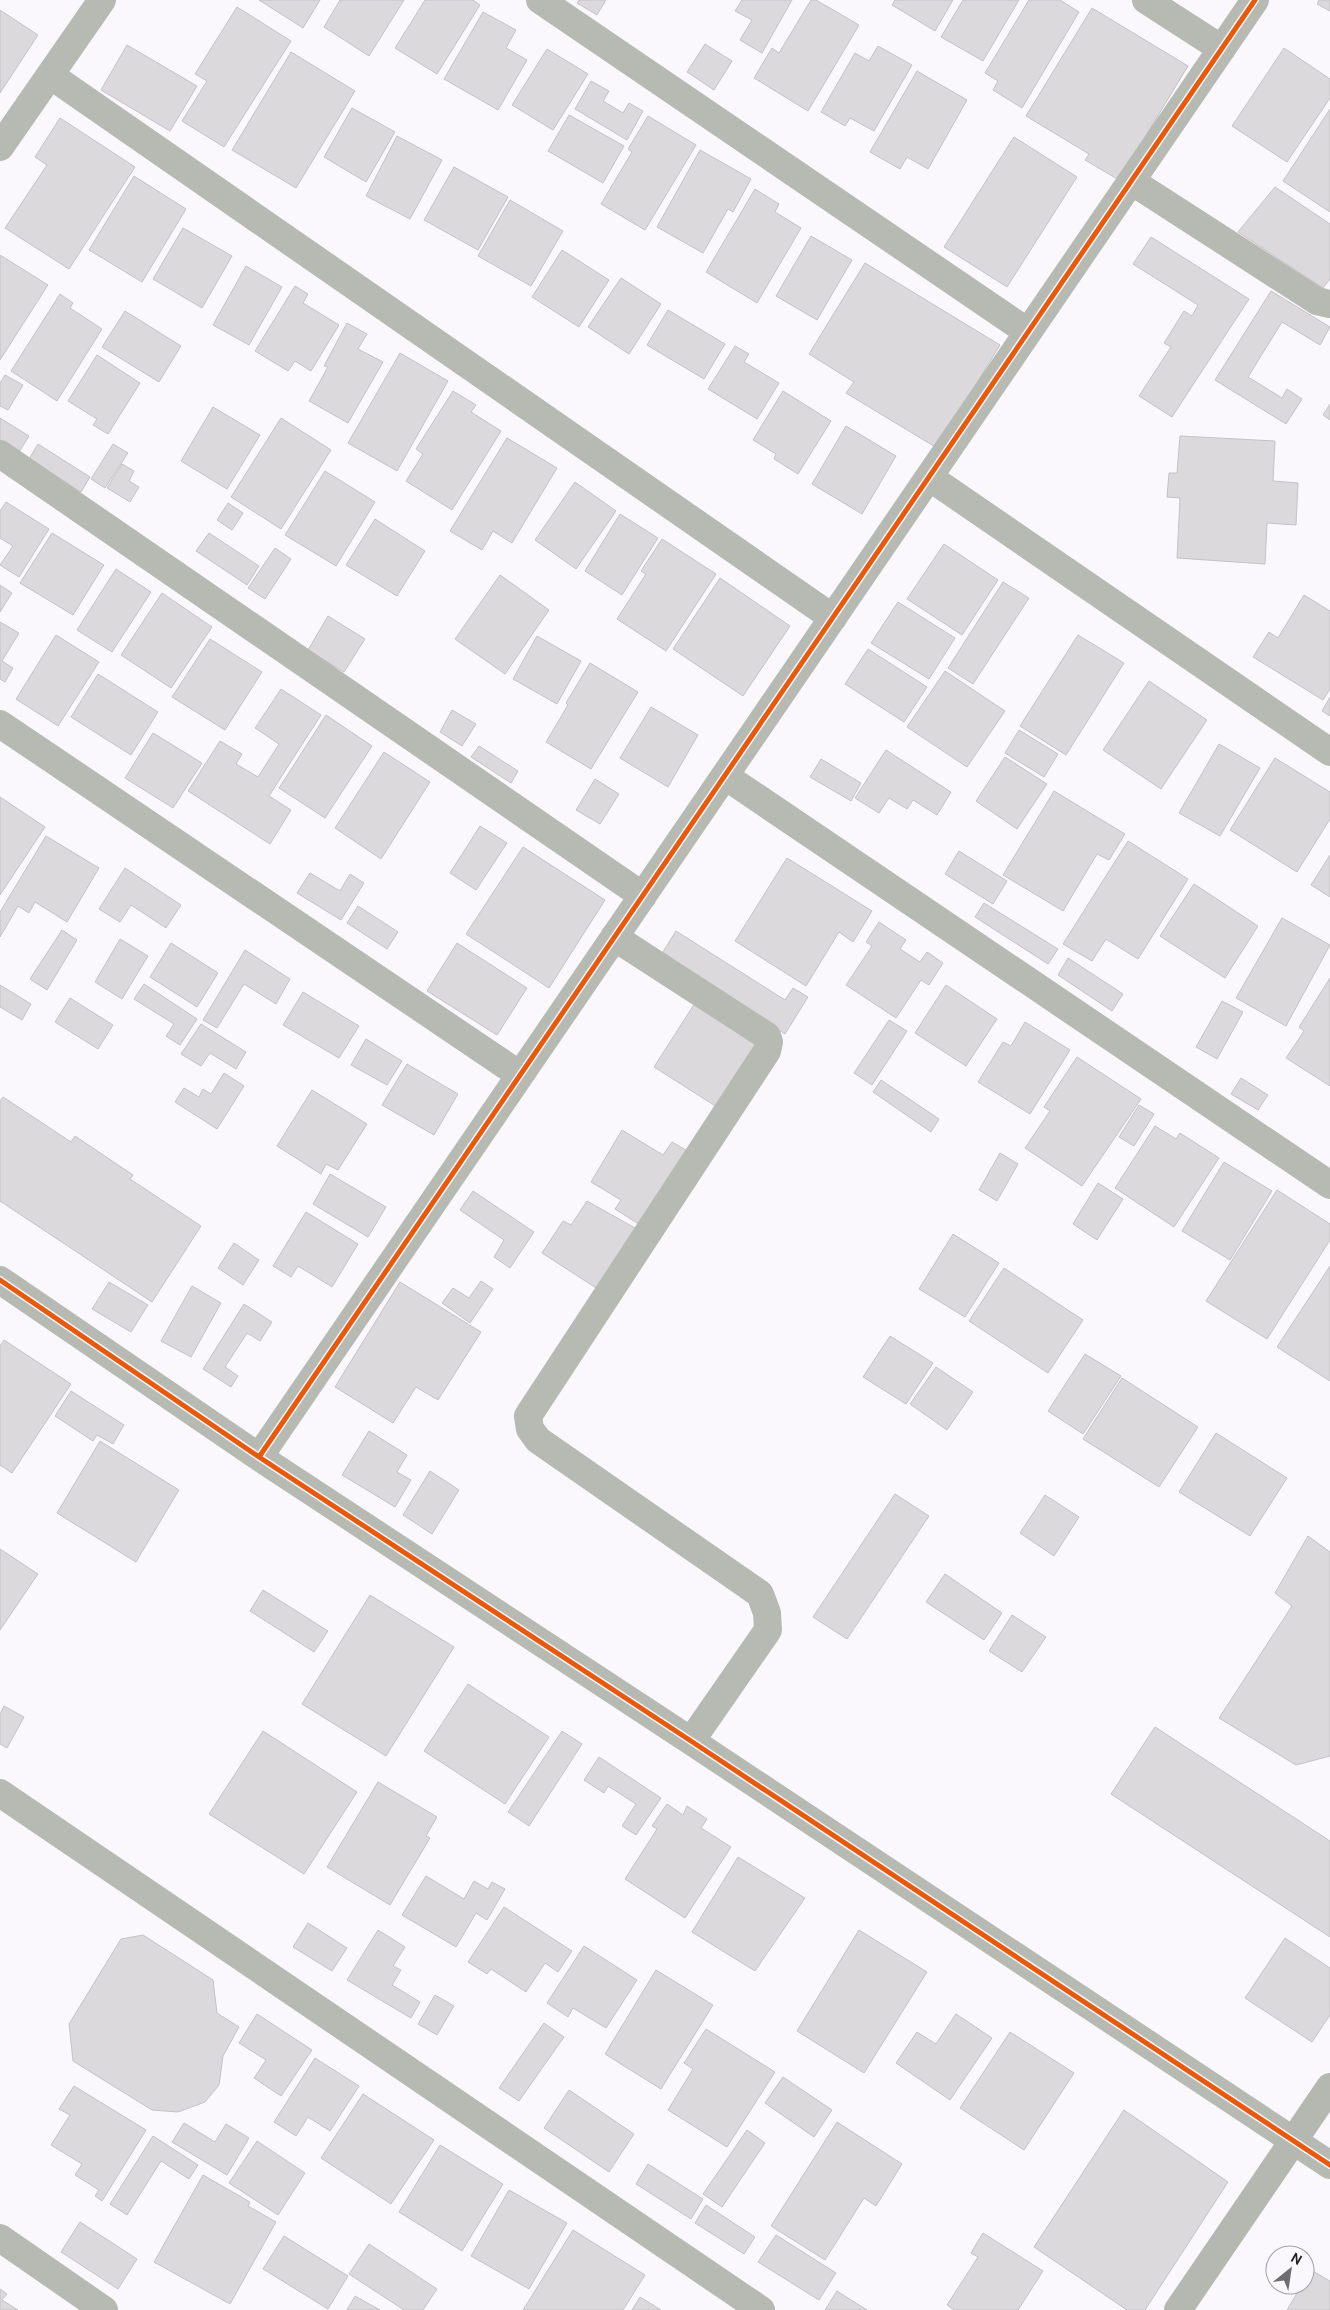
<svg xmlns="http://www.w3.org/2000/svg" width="1330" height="2310" font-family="Cabin,sans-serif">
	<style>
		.building { fill: #dbd9dc; stroke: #c4c2c5 }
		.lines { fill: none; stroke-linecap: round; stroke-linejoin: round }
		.street { stroke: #b6bab2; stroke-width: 28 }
		.secondary { stroke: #b5b8b1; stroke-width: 28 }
		.cycleway-casing { stroke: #faf7fe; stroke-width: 8 }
		.cycleway { stroke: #e8590c; stroke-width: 5 }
	</style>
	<rect width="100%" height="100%" fill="#faf8fd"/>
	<path class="building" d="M259,0H320L303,28Z
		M340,0H404L369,56L324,27Z
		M425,0H473L480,5L437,74L395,48Z
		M579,0H606L597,15L577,3Z
		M742,0H792L762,53L740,40L752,20L735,11Z
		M811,0H816L859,25L808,111L754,78L772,48L779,53Z
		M895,0H953L935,31L892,5Z
		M963,0H1019L983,61L941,37Z
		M1029,0H1060L1079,12L1022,108L993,90L998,81L985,73Z
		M1319,0H1330V11L1317,4Z
		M237,7L291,41L224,147L182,121L207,81L195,74Z
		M1092,8L1188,66L1119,180L1085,160L1089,154L1026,116Z
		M0,10L38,35L0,93Z
		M483,12L516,30L506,48L527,60L498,110L444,79Z
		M705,44L732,61L714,90L687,72Z
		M127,45L197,86L170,131L101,90Z
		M878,46L912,65L874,131L850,118L845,126L821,112L855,53L869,61Z
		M1284,48L1330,79V98L1287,162L1232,126Z
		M547,49L588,74L553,130L512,105Z
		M291,52L355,91L296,188L232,150Z
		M917,71L967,100L928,169L907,157L900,169L870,152Z
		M591,81L609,91L603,101L623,113L629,103L643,111L627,140L575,109Z
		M352,108L395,132L366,182L324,157Z
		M1330,109V212L1283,181Z
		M569,115L624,146L603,183L548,151Z
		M648,116L696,145L645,230L601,204L632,152L628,149Z
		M60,118L135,167L69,269L5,228L47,165L35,157Z
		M397,136L442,160L410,219L366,196Z
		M1014,137L1077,177L1007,287L944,247Z
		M700,150L751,179L733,212L728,209L703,253L657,227Z
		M454,167L508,197L478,250L424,220Z
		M134,176L186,209L142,282L89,250Z
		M1275,187L1330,224V279L1323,288L1238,232Z
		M755,189L779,204L775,212L801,228L757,303L706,272Z
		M510,200L563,231L531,286L478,256Z
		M183,228L232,256L202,308L153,279Z
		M811,236L852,260L817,320L776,296Z
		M1151,237L1249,299L1172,417L1139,396L1171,347L1164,343L1184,311L1192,316L1198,305L1133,264Z
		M562,250L609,280L579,327L532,297Z
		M0,255L48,285L0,360Z
		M865,263L1000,345L937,448L846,393L854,382L809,354Z
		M246,266L282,287L249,345L213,325Z
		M621,278L661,304L629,354L588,327Z
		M295,286L308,294L303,303L339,325L311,371L295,361L288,371L255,351Z
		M1271,291L1330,327L1320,345L1282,322L1248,377L1282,398L1287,389L1302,399L1286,424L1215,380Z
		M60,294L73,303L70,308L102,329L57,401L11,371Z
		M668,310L725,344L704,379L647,345Z
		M125,311L181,346L159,382L102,347Z
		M347,323L367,334L358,349L383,362L348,423L309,401L328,367L324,366Z
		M735,346L749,354L744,362L779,383L757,419L708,389Z
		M400,353L448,381L397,471L348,443Z
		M97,355L140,383L108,434L93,425L97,419L68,401Z
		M5,375L23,385L8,410L0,406V383Z
		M453,391L476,405L471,412L501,431L452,510L406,481L423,454L416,449Z
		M783,391L831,421L798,474L774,459L776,454L753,440Z
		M1330,404V420L1323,415Z
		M213,407L260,435L227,489L181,461Z
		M0,418L29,436L19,452L0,441Z
		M281,418L331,450L281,529L231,497Z
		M846,426L896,456L862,514L812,484Z
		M1180,436L1275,441L1273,481L1298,483L1296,525L1267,523L1265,564L1177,558L1180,498L1167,497L1169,473H1177Z
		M507,438L557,468L512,543L493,531L482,550L450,531Z
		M38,444L90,477L81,492L29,459Z
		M113,444L128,453L105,488L91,479Z
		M122,464L134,471L129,481L139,487L130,502L107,488Z
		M325,471L375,502L336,566L285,535Z
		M575,482L616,511L576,569L535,540Z
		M6,502L49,529L19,577L0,565L13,546L0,538V511Z
		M228,503L243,513L232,530L217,520Z
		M620,514L658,538L622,595L585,571Z
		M375,519L425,551L397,596L346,565Z
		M52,533L104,565L73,615L20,583Z
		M209,533L259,566L247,585L196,551Z
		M662,539L716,574L666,651L617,619L646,574L641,571Z
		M944,544L998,580L962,635L907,599Z
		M275,548L291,559L265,599L248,588Z
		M116,569L151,592L112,652L77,630Z
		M500,575L549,610L505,674L455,639Z
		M720,578L790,626L743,696L673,649Z
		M1003,582L1029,598L973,684L948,668Z
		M0,585L12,593L0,612Z
		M162,593L212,627L171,688L121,655Z
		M1304,595L1330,611V689L1323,700L1253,657L1269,632L1278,638Z
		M898,602L955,638L929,679L871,643Z
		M328,616L365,639L344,672L308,650Z
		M0,622L19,633L2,661L13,668L5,682L0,679Z
		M56,635L99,662L58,726L16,699Z
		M1078,635L1124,663L1066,755L1020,726Z
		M537,636L581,661L557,704L513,679Z
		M210,639L262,672L225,730L172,697Z
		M868,649L927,687L904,722L845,684Z
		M590,663L638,692L591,769L546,742L568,705L566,703Z
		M945,671L1005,711L967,767L907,727Z
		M98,674L158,712L131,755L71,717Z
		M1149,681L1207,720L1161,789L1103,750Z
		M281,689L321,715L269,796L291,810L270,844L188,791L220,741L242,754L236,764L258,777L279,744L255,728Z
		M1330,697V716L1322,711Z
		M651,707L698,735L668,787L620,758Z
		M452,710L476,724L462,746L440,732Z
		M326,715L372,746L325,818L279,788Z
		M1019,730L1058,754L1044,777L1005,753Z
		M153,733L202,763L173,808L125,778Z
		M1219,744L1260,768L1220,836L1179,813Z
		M479,746L518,771L511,783L471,757Z
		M886,750L951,792L937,815L913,800L907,809L889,798L879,813L855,798Z
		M384,752L430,782L381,859L335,828Z
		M1005,757L1047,784L1017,829L976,801Z
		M1275,758L1330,792V819L1297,872L1230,830Z
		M821,759L861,783L851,801L810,777Z
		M595,779L619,794L600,824L576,810Z
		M1054,791L1125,834L1109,860L1097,854L1063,911L1003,875Z
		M0,797L45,827L0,895Z
		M480,826L507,843L476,890L450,873Z
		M46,836L99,868L67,922L35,902L29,913L18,906L0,937V912Z
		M1128,841L1188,879L1138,959L1106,939L1092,961L1063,944Z
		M523,847L605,900L549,988L466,934Z
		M959,851L1007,881L993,904L945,874Z
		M1330,855V897L1311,885Z
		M787,858L872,911L853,942L839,932L806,986L735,941Z
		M125,868L181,905L166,928L131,905L120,922L99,909Z
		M310,873L340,891L350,874L364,883L341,920L297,893Z
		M1194,884L1258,926L1225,978L1160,936Z
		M984,903L1058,949L1048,964L975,917Z
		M358,906L398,932L387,949L347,923Z
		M1282,918L1330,945L1286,1026L1236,998Z
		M879,922L906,940L900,949L920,962L927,952L943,963L929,985L921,980L896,1018L846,985L872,946L866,942Z
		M62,930L77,940L47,990L30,979Z
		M676,931L785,1000L793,988L808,997L785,1034L661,955Z
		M120,939L148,956L122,999L95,982Z
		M171,943L218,973L197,1007L150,977Z
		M457,943L527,988L497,1035L427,991Z
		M245,950L290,979L276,1004L244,984L217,1028L203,1020Z
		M1068,958L1123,994L1112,1011L1058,975Z
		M1330,978V1086L1286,1058L1304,1031L1299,1027Z
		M144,984L197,1019L180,1045L166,1036L174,1024L134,999Z
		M0,985L31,1004L22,1020L0,1007Z
		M946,985L997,1019L966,1066L915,1033Z
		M303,992L359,1026L339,1058L283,1025Z
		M70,998L113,1025L98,1049L55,1022Z
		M1222,1001L1243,1012L1217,1059L1196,1047Z
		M695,1003L758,1043L717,1107L654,1067Z
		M889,1020L907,1031L872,1085L854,1073Z
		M1025,1022L1070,1050L1030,1114L978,1082L1003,1042L1011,1046Z
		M201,1024L246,1052L236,1069L210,1053L201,1066L181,1054Z
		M366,1039L402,1061L387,1085L351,1065Z
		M1077,1057L1141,1099L1082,1186L1025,1148L1050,1111L1044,1107Z
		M407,1064L458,1094L434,1135L382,1105Z
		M224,1073L244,1086L217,1129L175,1102L184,1088L199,1097L203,1089L211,1094Z
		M1241,1078L1268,1095L1258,1110L1231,1094Z
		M881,1080L939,1119L931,1132L873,1092Z
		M312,1090L367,1124L338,1170L326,1164L321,1174L277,1146Z
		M3,1097L71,1142L75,1136L133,1175L130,1179L201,1226L152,1302L0,1201V1101Z
		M1139,1105L1154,1114L1134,1146L1119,1137Z
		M1155,1126L1176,1139L1180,1133L1219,1158L1174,1227L1115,1188Z
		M622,1130L663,1155L672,1142L691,1153L645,1228L615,1209L621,1200L591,1182Z
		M1000,1153L1018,1164L997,1201L979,1190Z
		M1224,1162L1272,1191L1230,1260L1182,1231Z
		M330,1174L386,1207L368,1237L313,1204Z
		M1098,1183L1123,1199L1097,1240L1073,1224Z
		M1277,1190L1330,1224V1240L1267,1339L1206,1301Z
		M473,1191L534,1232L510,1268L494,1257L504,1240L460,1210Z
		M587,1201L642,1232L604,1293L542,1253L563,1221L571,1225Z
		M306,1212L358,1244L332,1287L298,1266L291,1277L273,1266Z
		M953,1234L999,1263L965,1317L919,1289Z
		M234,1243L259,1260L243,1285L218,1268Z
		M1330,1266V1381L1277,1347Z
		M1004,1268L1083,1320L1048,1373L969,1321Z
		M481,1281L493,1289L470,1323L442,1303L453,1288L469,1298Z
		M109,1282L148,1305L131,1332L92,1309Z
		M400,1282L481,1332L438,1400L416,1387L393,1423L335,1387Z
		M192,1286L221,1303L191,1357L161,1341Z
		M244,1304L272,1322L260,1341L247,1333L225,1367L238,1376L231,1387L203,1369Z
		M890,1336L933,1363L906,1404L863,1377Z
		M4,1340L71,1384L12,1473L0,1465V1346Z
		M1085,1354L1121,1376L1083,1434L1048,1411Z
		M936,1367L973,1392L947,1430L910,1404Z
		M1122,1378L1198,1427L1159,1487L1083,1439Z
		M71,1391L124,1425L113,1444L97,1435L93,1441L55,1416Z
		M369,1431L407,1455L397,1472L411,1480L395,1507L342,1475Z
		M1216,1433L1287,1478L1250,1536L1179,1492Z
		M100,1441L179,1490L136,1562L57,1513Z
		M430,1471L459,1490L432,1534L403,1515Z
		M895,1494L929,1516L847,1639L813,1617Z
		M1045,1495L1079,1517L1054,1556L1020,1533Z
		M1308,1536L1330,1552V1756L1296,1765L1219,1718L1292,1606L1275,1593Z
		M0,1549L38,1574L0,1630Z
		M945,1574L1002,1613L984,1640L926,1602Z
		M263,1590L328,1631L314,1652L250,1611Z
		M370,1595L454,1647L386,1756L302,1704Z
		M1012,1615L1046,1637L1022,1672L989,1651Z
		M468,1684L549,1737L505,1804L424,1751Z
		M4,1706L24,1717L7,1748L0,1744V1714Z
		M1155,1727L1330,1841V1937L1111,1794Z
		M263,1731L357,1792L304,1874L209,1814Z
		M562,1731L582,1744L529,1826L508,1812Z
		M599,1757L661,1798L636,1835L622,1826L636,1804L608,1786L604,1793L584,1780Z
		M378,1782L437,1817L426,1836L430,1838L390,1905L327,1867Z
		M667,1804L683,1815L687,1806L707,1819L701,1828L731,1847L685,1918L625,1879L657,1829L652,1826Z
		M738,1857L805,1898L755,1971L692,1932Z
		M426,1876L464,1899L474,1881L488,1889L492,1882L505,1889L487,1920L476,1913L456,1947L402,1915Z
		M504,1907L572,1951L558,1972L545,1963L526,1992L491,1969L487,1974L468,1962Z
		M308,1923L347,1948L332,1971L293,1947Z
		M378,1930L405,1947L393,1966L401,1970L392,1985L420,2002L411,2018L347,1980Z
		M859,1930L927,1972L864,2073L797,2031Z
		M143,1935L213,1980L217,2013L239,2027L223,2056L219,2085L205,2102L178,2112L152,2110L73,2061L69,2024L121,1939Z
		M1285,1938L1330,1968V2015L1312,2042L1245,1998Z
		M584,1946L637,1980L606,2028L573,2008L568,2017L547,2003Z
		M656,1970L713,2005L661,2089L605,2054Z
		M435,1995L454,2006L437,2035L418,2024Z
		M257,2014L312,2050L281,2096L254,2078L266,2060L239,2043Z
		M956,2014L992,2038L950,2100L896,2063L917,2032L936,2044Z
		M544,2023L564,2037L519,2101L499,2088Z
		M706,2029L775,2072L727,2147L668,2110L693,2069L684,2063Z
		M1010,2032L1074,2073L1024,2150L960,2108Z
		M315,2058L359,2086L330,2131L308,2117L296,2136L274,2122Z
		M783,2077L832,2110L814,2137L765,2103Z
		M74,2086L146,2130L102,2201L95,2196L99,2190L75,2175L82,2164L51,2145L70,2115L59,2109Z
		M569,2090L634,2134L609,2172L544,2128Z
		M363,2094L434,2140L391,2204L321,2158Z
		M1124,2110L1228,2182L1145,2310H1127L1034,2247Z
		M837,2122L902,2164L876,2206L864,2198L825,2260L771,2226Z
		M184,2123L215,2142L226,2124L249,2138L227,2175L172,2142Z
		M747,2130L765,2143L722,2207L703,2194Z
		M153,2136L198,2165L189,2179L161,2161L127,2215L110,2204Z
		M257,2141L305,2173L278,2215L229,2183Z
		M440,2145L503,2184L462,2251L399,2212Z
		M648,2164L703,2199L691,2219L636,2184Z
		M203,2175L250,2202L248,2206L276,2222L230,2304L154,2262Z
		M509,2190L567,2223L529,2289L471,2256Z
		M706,2205L755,2237L744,2254L695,2223Z
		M80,2222L137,2259L118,2289L61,2252Z
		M573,2230L645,2275L623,2310H523Z
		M983,2233L1043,2271L1018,2310H954L947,2305L978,2257L971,2253Z
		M776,2235L836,2273L819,2300L758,2262Z
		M284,2236L348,2276L328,2309L263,2269Z
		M369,2244L437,2289L423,2310H404L349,2274Z
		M1311,2270L1330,2281V2310H1287L1302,2285H1305V2280Z
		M0,2289L7,2294L2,2300L18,2310H0Z
		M837,2291L867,2310H825Z
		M355,2296L380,2310H347Z
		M640,2297L661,2310H632Z"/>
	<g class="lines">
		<path class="street" d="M540,0L1028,332
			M1146,0L1222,49
			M50,75L833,618
			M0,147L102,0
			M1131,181L1317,301L1330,304
			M0,454L643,896
			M929,477L1330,752
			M0,724L520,1075
			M725,776L1330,1185
			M614,937L767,1036L769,1042L767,1051L528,1416L530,1429L538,1440L760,1594L767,1613L768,1630L691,1741
			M0,1280L259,1457L691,1741L1330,2165
			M259,1457L1255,0
			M0,1793L761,2310
			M0,2238L104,2310"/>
		<path class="secondary" d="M1178,2310L1330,2087"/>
		<defs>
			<path id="cycleway" d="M0,1280L259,1457L691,1741L1330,2165
				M259,1457L1255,0"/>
		</defs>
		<use href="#cycleway" class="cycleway-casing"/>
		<use href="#cycleway" class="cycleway"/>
	</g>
	<g transform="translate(1290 2270) rotate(30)"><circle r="24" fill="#faf7fe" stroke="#a4a1a7"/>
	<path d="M0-4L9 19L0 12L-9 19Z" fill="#6e6c70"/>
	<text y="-8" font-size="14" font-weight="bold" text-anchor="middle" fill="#222124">N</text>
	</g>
</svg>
